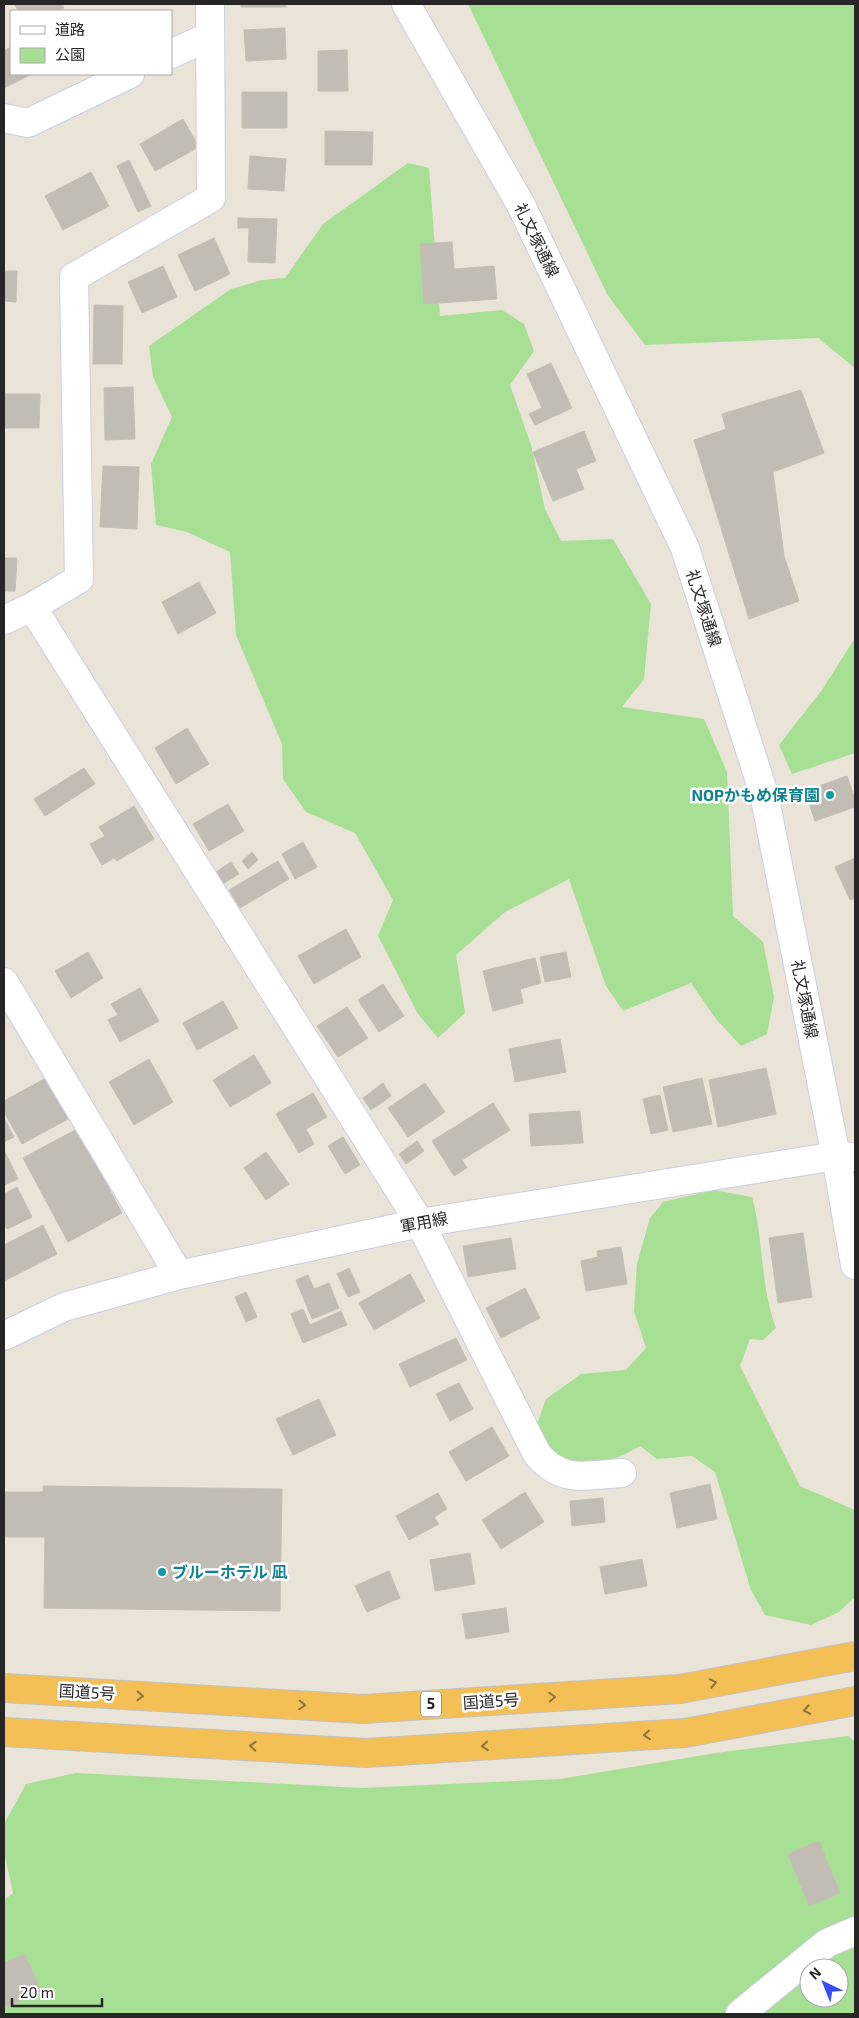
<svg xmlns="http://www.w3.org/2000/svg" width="859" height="2018" font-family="'Exo 2','Noto Sans JP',sans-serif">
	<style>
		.green { fill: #a7e094; fill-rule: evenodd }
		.building { fill: #c1bdb5; stroke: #c4bfb2 }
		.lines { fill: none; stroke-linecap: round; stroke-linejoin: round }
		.minor-casing { stroke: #cdcfe0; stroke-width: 30 }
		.tertiary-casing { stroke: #cdcfe0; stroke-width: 30 }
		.trunk-casing { stroke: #c2c2c2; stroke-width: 30 }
		.minor { stroke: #fff; stroke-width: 28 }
		.tertiary { stroke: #fff; stroke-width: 28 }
		.trunk { stroke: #f4c055; stroke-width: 28 }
		.oneway { stroke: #8d733e }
		.culture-dot { fill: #0f9aa8; stroke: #fff; stroke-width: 2 }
		.labels { text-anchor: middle; stroke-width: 5; stroke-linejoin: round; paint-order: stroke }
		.shield { fill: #fff; stroke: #676767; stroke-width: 1 }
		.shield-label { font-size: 15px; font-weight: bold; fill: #262626 }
		.street-label { font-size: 16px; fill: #262626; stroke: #fff }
		.culture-label { font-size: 16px; font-weight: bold; fill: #0d838f; stroke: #fff; text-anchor: end }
	</style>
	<rect width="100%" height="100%" fill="#e9e3d8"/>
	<path class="green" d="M468,4H855V368L818,338L645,345L607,294Z
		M408,163L429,168L440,316L502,310L524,324L534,351L510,385L531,445L545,509L561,541L613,539L651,604L644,679L622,707L704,719L727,772L733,916L763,942L774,997L767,1034L741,1046L716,1019L691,983L623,1011L606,986L569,879L505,912L456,955L465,1013L438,1038L418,1014L378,936L393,900L355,833L306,812L283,779L282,744L236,635L230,552L187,532L156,525L151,464L172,417L153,377L149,346L231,289L262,280L285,278L323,224Z
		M855,638V753L792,774L779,745L822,690Z
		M714,1190L752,1197C764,1240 760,1286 776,1328L763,1340L750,1339L740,1366L800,1486L855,1510V1597L839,1612L811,1625L765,1615L751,1590L715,1472L692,1456L657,1459L640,1446C610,1463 592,1468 557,1464L534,1432L546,1399L581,1374L626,1370L646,1348L634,1311L637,1264L650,1218L663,1202Z
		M849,1736L855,1742V2014H4V1900L13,1893L4,1852V1824L26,1784L76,1773L361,1788L560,1779L716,1753ZM809,1968H839V1998H809Z"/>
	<path class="building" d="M15,4H62L64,8L57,11H18Z
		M241,4H286V7H241Z
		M285,28L286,59L246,61L244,30Z
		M11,47V74H32L4,88V51Z
		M347,50L348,91H318V51Z
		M242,92H287V128H242Z
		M183,119L199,147L155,171L140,144Z
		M325,131L373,132L372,165H325Z
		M250,156L286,159L284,191L248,189Z
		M129,160L151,206L138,212L117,166Z
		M91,172L109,206L63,230L45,196Z
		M238,218L277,219L275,263L248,262L249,228H238Z
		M214,238L230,274L195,291L178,255Z
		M452,242L454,269L494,266L497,299L424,304L420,244Z
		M163,266L177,297L142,313L128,282Z
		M4,271H17L16,302L4,301Z
		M94,305L123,306L122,364H93Z
		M551,363L572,408L535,425L529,414L542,408L527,374Z
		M133,387L135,439L105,440L104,388Z
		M801,390L824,453L773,472L784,556L799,601L749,619L694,440L726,429L722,414Z
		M4,394H40L39,428H4Z
		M584,431L596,461L576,469L584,489L553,501L533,452Z
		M103,466L139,467L137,529L100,527Z
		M4,558H17L15,591H4Z
		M199,582L216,613L178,634L162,602Z
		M187,728L209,764L176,784L155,748Z
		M84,768L95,784L45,816L34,799Z
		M847,776L855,799V807L815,821L805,791Z
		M228,804L244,831L209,851L193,824Z
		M134,806L154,839L117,861L114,858L102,865L90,844L105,836L99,827Z
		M303,842L317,867L295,879L282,854Z
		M252,852L258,860L248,869L242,861Z
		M855,858V898L850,900L835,867Z
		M278,861L289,879L240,908L229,890Z
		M231,862L239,874L221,885L213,874Z
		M346,929L361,957L314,984L298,956Z
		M88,952L103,978L71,998L55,971Z
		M566,952L571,977L545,982L540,957Z
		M535,958L541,983L520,989L523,1003L493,1011L483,971Z
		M383,984L404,1016L379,1032L358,1000Z
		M140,988L159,1021L120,1042L108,1020L118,1015L111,1004Z
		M223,1001L238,1028L197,1050L183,1023Z
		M347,1007L368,1038L338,1057L317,1026Z
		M560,1039L566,1072L515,1082L509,1049Z
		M254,1055L271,1083L230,1107L213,1080Z
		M149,1059L173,1102L134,1125L109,1082Z
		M766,1068L776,1114L718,1127L709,1080Z
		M46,1078L68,1119L22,1144L4,1112V1101Z
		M702,1078L712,1124L673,1132L663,1087Z
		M383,1083L391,1096L371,1110L363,1098Z
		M425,1083L445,1112L408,1137L388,1108Z
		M313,1093L327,1117L306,1129L314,1144L299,1153L276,1114Z
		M660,1095L668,1130L651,1134L643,1099Z
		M493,1103L510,1130L462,1160L467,1168L454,1176L432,1141Z
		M580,1111L583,1143L531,1146L529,1114Z
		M4,1118L14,1137L4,1142Z
		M77,1129L122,1213L68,1242L23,1158Z
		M343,1137L360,1165L345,1174L328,1146Z
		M417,1141L424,1151L406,1164L399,1154Z
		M5,1152L18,1179L4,1185V1153Z
		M266,1152L289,1184L266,1200L244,1168Z
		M17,1187L32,1217L7,1229L4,1223V1194Z
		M43,1225L57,1254L4,1281V1245Z
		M803,1233L812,1297L778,1303L769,1238Z
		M511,1238L516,1269L468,1277L463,1246Z
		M621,1247L627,1284L586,1291L581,1261L598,1257L597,1251Z
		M349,1268L360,1292L348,1297L337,1274Z
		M410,1274L425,1301L374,1330L359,1303Z
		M308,1275L314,1289L329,1283L339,1308L312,1319L296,1280Z
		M525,1288L540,1318L501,1338L486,1308Z
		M246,1292L257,1317L246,1322L235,1297Z
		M303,1309L310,1325L341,1311L347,1325L303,1343L291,1314Z
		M456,1338L467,1360L410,1387L399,1364Z
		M459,1383L473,1409L450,1421L436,1394Z
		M319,1399L336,1435L293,1455L276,1419Z
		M492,1427L509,1456L466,1481L449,1452Z
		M710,1484L717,1519L677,1528L670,1493Z
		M43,1486L282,1489L280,1611L44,1608L45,1537H4V1492H43Z
		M525,1492L544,1522L501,1549L482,1520Z
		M438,1493L447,1509L434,1517L439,1524L409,1540L396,1516Z
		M603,1498L605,1522L572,1526L570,1501Z
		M470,1553L475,1584L435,1591L430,1560Z
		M642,1559L647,1586L605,1594L600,1567Z
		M389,1571L400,1598L367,1612L355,1586Z
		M506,1608L509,1632L466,1639L462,1614Z
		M819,1841L840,1893L809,1906L788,1854Z
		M25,1954L41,1992L4,2008V1963Z"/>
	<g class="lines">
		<defs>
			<path id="minor" d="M171,54L210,36
				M4,118L28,123L130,74
				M32,607L420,1223L537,1454C562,1484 586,1475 622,1473
				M4,620L32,607L79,579L74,277L211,198L210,4
				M4,982L179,1275
				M4,1336L64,1307L179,1275L420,1223L836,1156L855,1157
				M740,2014L827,1943L855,1931"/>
			<path id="tertiary" d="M406,4L521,205L685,548L764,794L836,1156L855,1265"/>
			<path id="trunk" d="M4,1688L363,1709L680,1689L855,1656
				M4,1732L366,1753L685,1733L855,1701"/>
		</defs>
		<use href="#minor" class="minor-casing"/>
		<use href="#tertiary" class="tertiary-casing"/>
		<use href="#trunk" class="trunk-casing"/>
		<use href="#minor" class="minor"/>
		<use href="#tertiary" class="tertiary"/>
		<use href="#trunk" class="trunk"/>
	</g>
	<defs><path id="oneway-chevron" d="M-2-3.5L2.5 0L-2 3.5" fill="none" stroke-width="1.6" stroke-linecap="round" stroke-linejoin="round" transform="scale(1.25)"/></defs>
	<g class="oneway">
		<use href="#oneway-chevron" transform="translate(713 1683) rotate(-11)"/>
		<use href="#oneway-chevron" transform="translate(140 1696) rotate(3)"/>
		<use href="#oneway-chevron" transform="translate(552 1697) rotate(-4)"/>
		<use href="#oneway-chevron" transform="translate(302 1705) rotate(3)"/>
		<use href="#oneway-chevron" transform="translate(807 1710) rotate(169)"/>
		<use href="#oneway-chevron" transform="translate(647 1735) rotate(176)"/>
		<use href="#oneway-chevron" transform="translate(253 1746) rotate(-177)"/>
		<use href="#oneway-chevron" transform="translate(485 1746) rotate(176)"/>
	</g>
	<g class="culture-dot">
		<circle cx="830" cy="795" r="5"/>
		<circle cx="162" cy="1572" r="5"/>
	</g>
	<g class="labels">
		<rect class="shield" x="421" y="1691.5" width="20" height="25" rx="4"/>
		<g class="shield-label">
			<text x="431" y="1709">5</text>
		</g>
		<g class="street-label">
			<text transform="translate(537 240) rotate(64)" y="6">礼文塚通線</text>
			<text transform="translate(704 608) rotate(72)" y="6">礼文塚通線</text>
			<text transform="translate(805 999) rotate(79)" y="6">礼文塚通線</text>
			<text transform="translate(424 1222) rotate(-11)" y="6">軍用線</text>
			<text transform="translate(87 1692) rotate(3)" y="6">国道5号</text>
			<text transform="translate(491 1701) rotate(-4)" y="6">国道5号</text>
		</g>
		<g class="culture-label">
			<text x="820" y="801">NOPかもめ保育園</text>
			<text x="172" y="1578" text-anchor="start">ブルーホテル 凪</text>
		</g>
	</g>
	<rect width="859" height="2018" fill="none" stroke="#262626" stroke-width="10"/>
	<rect x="10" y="10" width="162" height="65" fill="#ffffff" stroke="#a8a8a8"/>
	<rect x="20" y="26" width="25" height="8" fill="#ffffff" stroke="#a8a8a8"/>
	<text x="55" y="35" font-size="15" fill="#262626">道路</text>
	<rect x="20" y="48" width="25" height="15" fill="#a7e094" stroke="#a8a8a8"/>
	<text x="55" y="60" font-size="15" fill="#262626">公園</text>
	<g transform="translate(824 1983) rotate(317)"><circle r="24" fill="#ffffff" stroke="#a8a8a8"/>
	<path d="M0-4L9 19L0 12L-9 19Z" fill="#384bf6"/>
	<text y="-8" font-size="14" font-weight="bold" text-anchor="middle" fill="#262626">N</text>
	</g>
	<path d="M12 1998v8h90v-8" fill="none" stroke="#262626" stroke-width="2.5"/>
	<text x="20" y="1998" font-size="15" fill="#262626" stroke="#ffffff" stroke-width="4" paint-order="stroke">20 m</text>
</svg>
